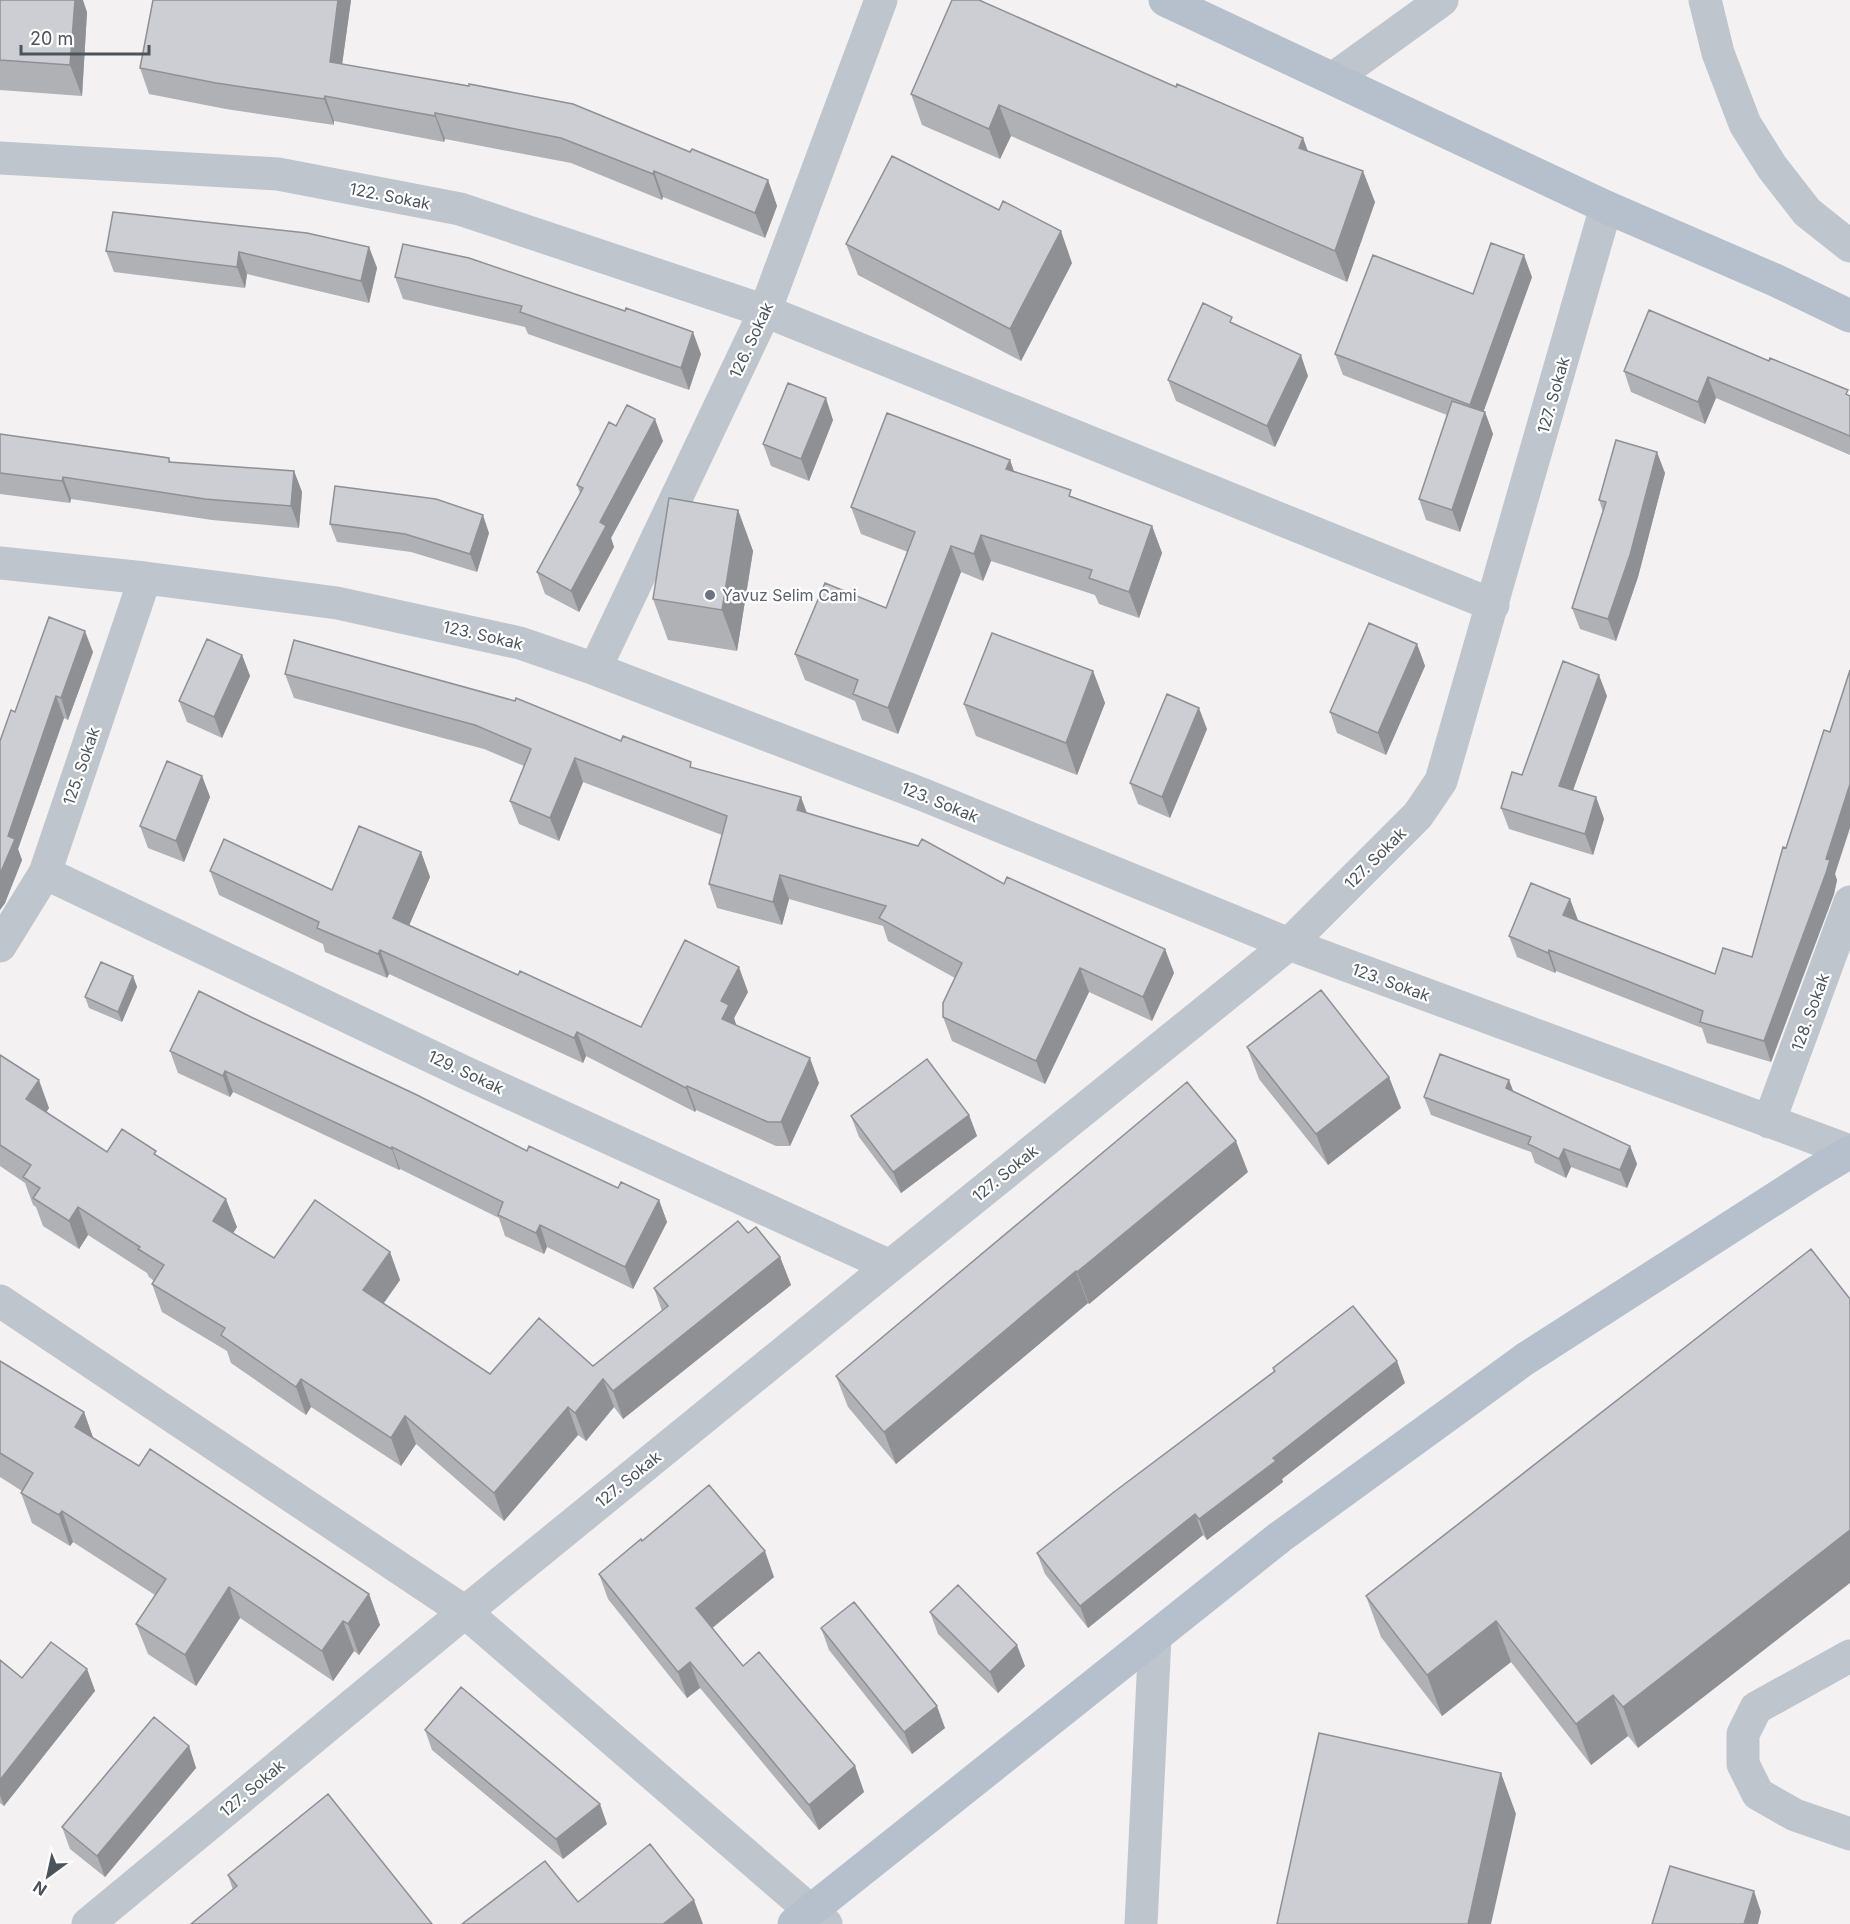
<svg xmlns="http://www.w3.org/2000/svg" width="1850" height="1924" font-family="Inter,sans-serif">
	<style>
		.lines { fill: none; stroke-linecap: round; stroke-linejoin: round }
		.minor { stroke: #bfc5cc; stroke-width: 33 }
		.major { stroke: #b5c0cc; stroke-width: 33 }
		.wall { fill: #afb1b5 }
		.shaded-wall { fill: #8f9094 }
		.building { fill: #ccced3; stroke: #8f9094; stroke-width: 1.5 }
		.worship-dot { fill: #6b7280; stroke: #fff; stroke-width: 2 }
		.labels { text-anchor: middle; stroke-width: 4.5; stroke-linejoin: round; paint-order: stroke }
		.street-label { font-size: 16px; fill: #4b545c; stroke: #fff }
		.worship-label { font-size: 16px; fill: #5b616d; stroke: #fff; text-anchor: start }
	</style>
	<rect width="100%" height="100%" fill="#f3f1f1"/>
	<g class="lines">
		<path class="minor" d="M1705,0L1718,53L1745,124L1772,167L1807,212L1850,246
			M1334,78L1442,0
			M0,158L278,174L460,209L765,311L1493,605
			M0,563L145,578L337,603L520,643L595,669L924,795L1289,944L1850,1151
			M595,669L765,311L881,0
			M45,873L466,1073L890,1266
			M0,946L45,873L145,578
			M1769,1122L1850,902
			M0,1301L465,1612L826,1924
			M1850,1656L1756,1708L1743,1734V1764L1758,1794L1795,1815L1850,1834
			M88,1924L465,1612L890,1266L1289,944L1418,815L1441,781L1606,207
			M1141,1924L1155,1637"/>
		<path class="major" d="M1165,0L1606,207L1775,280L1850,316
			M794,1924L1280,1537L1525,1359L1810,1176L1850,1152"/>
	</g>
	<path class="wall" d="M0,0L87,12L82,96L0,90Z
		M153,0H351L342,64L690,152L768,180L777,206L765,238L663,197L662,200L571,163L445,139L444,142L334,121V125L226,109L149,94L140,68Z
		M1176,87L1303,138L1308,151L1375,202L1347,282L1011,136L1000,159L922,125L911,94Z
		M403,244L701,354L689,390L528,334L525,327L403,299L395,277Z
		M846,244L1072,263L1021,361L858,275Z
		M369,247L377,268L369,303L247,274L245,288L114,272L106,251Z
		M1532,277L1483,412H1485L1493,434L1460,532L1426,520L1419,499L1447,415L1343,375L1335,354L1473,294Z
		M1649,310L1850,396V455L1716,398L1705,424L1631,392L1624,371Z
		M1235,324L1308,376L1275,447L1176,401L1168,380Z
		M833,420L809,481L771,466L763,444Z
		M616,426L663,441L611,538L614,547L579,612L545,594L537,572L580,493L577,485Z
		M0,434L169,458L171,462L294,471L302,492L299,528L212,520L71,499L70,503L0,494Z
		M1010,460L1014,472L1074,497L1152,526L1162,553L1139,618L1099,604L1095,595L991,561L983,581L961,572L898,734L862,720L855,701L805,680L795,654L886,608L908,552L861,534L851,507Z
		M1665,473L1638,577L1616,641L1580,629L1572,608L1603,512L1599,500Z
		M738,510L753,551L737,651L668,640L653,599Z
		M330,524L489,533L477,572L411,552L337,542Z
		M1417,644L1425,666L1386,755L1337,733L1330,712Z
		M93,652L68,720L64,718L18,849L22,860L5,903L0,910V741L15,712Z
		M242,655L250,676L222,738L187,722L179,701Z
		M1093,671L1105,703L1077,775L976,736L964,704Z
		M285,674L621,741L693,768L807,813L1004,884L1165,949L1174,973L1152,1021L1089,992L1045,1084L952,1041L943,1017L955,978L888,941L883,926L789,899L782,925L717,908L709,884L722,835L583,782L559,841L519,824L510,801L524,766L484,749L294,698Z
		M1607,696L1573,790L1596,797L1604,819L1593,855L1509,829L1501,808L1522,775Z
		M1207,729L1170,818L1138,804L1130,783Z
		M202,776L210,797L184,862L148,848L140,826Z
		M421,852L430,877L409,925L518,975L641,1027L748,992L734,1018L736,1025L819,1083L790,1146H776L696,1110L695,1112L586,1056L583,1063L389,974L387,978L325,952L323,944L219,895L210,871L332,890Z
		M1835,874L1837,880L1834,894L1771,1062L1707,1043L1702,1028L1556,971L1555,973L1517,957L1509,936L1570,899L1577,921L1715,974L1752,957Z
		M133,976L137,987L122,1022L89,1008L85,997Z
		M251,1017L527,1151L618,1188L659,1200L667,1222L633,1289L547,1247L544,1254L505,1236L499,1218L400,1169L399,1170L233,1092L230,1097L178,1073L170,1051Z
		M1247,1047L1389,1077L1401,1108L1328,1165L1259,1079Z
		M0,1055L49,1108L46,1112L107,1152L158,1156L237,1227L233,1233L274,1258L390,1252L400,1280L384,1303L490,1374L593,1366L662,1311L654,1288L748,1233L780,1257L791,1285L623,1419L614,1407L586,1441L578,1435L504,1521L416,1444L401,1466L311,1407L306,1415L231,1363L227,1351L162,1312L152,1284L154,1281L149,1277L147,1273L88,1235L79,1249L43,1226L36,1207L33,1205L25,1183L0,1166Z
		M1514,1092L1630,1146L1637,1164L1627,1188L1571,1167L1566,1178L1535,1163L1531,1152L1431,1115L1424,1097Z
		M969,1115L977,1136L901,1193L859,1137L851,1116Z
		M1248,1172L1089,1304L1088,1303L896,1464L848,1407L836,1376Z
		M1811,1249L1638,1748L1628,1736L1591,1765L1511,1662L1442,1716L1381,1637L1366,1596Z
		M0,1361L84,1412L93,1438L139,1466L369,1594L380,1625L359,1655L354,1651L333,1681L240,1618L196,1686L148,1654L136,1624L155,1595L73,1542L70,1546L32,1523L21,1493L22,1491L0,1477Z
		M1273,1368L1405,1383L1282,1479L1283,1482L1207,1540L1203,1535L1088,1628L1045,1574L1037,1553L1274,1372Z
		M642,1541L774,1577L712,1628L743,1666L855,1766L864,1792L819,1830L700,1688L687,1698L608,1599L599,1574Z
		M930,1612L1025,1666L998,1693L938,1634Z
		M821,1628L945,1728L912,1754L829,1650Z
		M0,1660L22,1678L87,1669L95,1691L4,1806L0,1803Z
		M425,1730L607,1824L563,1859L432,1750Z
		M189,1746L196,1768L105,1877L70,1849L62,1827Z
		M228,1875L432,1924L233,1890Z"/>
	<path class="shaded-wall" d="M75,0H83L87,12L82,96L70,65Z
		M338,0H351L339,87L330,62Z
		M325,96L334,121V125L324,99Z
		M999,105L1011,136L1000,159L989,129Z
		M435,113L445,139L444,142L435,116Z
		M1303,138L1314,169L1299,148Z
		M654,171L663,197L662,200L653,174Z
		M1363,171L1375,202L1347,282L1335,251Z
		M768,180L777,206L765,238L755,213Z
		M1061,231L1072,263L1021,361L1010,329Z
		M369,247L377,268L369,303L361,281Z
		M239,252L247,274L245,288L237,267Z
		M1524,255L1532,277L1478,427L1470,405Z
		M693,332L701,354L689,390L681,368Z
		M1301,355L1308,376L1275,447L1267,426Z
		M1708,377L1716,398L1705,424L1698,402Z
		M826,398L833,420L809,481L801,459Z
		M1485,412L1493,434L1460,532L1452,510Z
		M655,419L663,441L611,538L614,547L579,612L571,591L600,522Z
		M1657,452L1665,473L1638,577L1616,641L1608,619Z
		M1010,460L1019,486L1006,469Z
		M294,471L302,492L299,528L291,506Z
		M63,477L71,499L70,503L62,481Z
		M738,510L753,551L737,651L722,610Z
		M483,515L489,533L477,572L470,554Z
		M1152,526L1162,553L1139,618L1129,592Z
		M981,535L991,561L983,581L974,554Z
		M951,546L961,572L898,734L888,708Z
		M85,631L93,652L68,720L61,698Z
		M1417,644L1425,666L1386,755L1378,733Z
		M242,655L250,676L222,738L214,717Z
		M1093,671L1105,703L1077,775L1066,743Z
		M1599,675L1607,696L1567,807L1559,786Z
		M56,696L64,718L18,849L22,860L5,903L0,910V874L8,836Z
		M1199,708L1207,729L1170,818L1162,797Z
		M575,758L583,782L559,841L550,818Z
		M202,776L210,797L184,862L176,841Z
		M1850,784V828L1835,874L1837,880L1834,894L1771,1062L1764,1041L1826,859Z
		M801,797L810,821L797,810Z
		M1596,797L1604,819L1593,855L1585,834Z
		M421,852L430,877L402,942L393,918Z
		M780,875L789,899L782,925L773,902Z
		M1570,899L1578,920L1571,936L1563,915Z
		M1165,949L1174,973L1152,1021L1143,997Z
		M380,950L389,974L387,978L378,954Z
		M1549,950L1556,971L1555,973L1548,953Z
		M739,967L748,992L734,1018L738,1030L722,1019L721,1001Z
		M1080,968L1089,992L1045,1084L1036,1061Z
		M133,976L137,987L122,1022L118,1012Z
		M577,1032L586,1056L583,1063L574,1038Z
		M810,1058L819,1083L790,1146L781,1122Z
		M225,1071L233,1092L230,1097L223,1076Z
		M1389,1077L1401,1108L1328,1165L1316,1134Z
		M39,1080L49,1108L37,1127L26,1099Z
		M1509,1080L1516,1098L1506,1088Z
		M687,1086L696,1110L695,1112L686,1088Z
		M969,1115L977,1136L901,1193L893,1172Z
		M1236,1141L1248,1172L1089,1304L1077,1272Z
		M1630,1146L1637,1164L1627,1188L1620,1170Z
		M392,1147L400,1169L399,1170L392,1149Z
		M1564,1149L1571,1167L1566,1178L1559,1159Z
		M226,1199L237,1227L223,1249L213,1221Z
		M659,1200L667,1222L633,1289L625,1267Z
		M78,1207L88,1235L79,1249L69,1221Z
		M540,1225L547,1247L544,1254L536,1233Z
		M390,1252L400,1280L373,1318L363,1290Z
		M780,1257L791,1285L623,1419L613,1391Z
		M1076,1271L1088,1303L896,1464L884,1432Z
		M1397,1361L1405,1383L1282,1479L1283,1482L1207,1540L1199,1519L1273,1458Z
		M301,1379L311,1407L306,1415L296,1387Z
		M603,1379L614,1407L586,1441L575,1413Z
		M568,1407L578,1435L504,1521L494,1493Z
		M84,1412L95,1443L75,1427Z
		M405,1416L416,1444L401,1466L391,1438Z
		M62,1511L73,1542L70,1546L59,1515Z
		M1195,1514L1203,1535L1088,1628L1080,1606Z
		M1850,1530V1583L1638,1748L1623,1707Z
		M765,1551L774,1577L705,1634L696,1608Z
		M229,1587L240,1618L196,1686L185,1655Z
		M369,1594L380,1625L359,1655L348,1624Z
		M343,1621L354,1651L333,1681L322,1651Z
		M1496,1621L1511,1662L1442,1716L1427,1675Z
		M1017,1645L1025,1666L998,1693L990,1672Z
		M690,1662L700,1688L687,1698L678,1672Z
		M87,1669L95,1691L4,1806L0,1795V1780Z
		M1613,1695L1628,1736L1591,1765L1576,1724Z
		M937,1706L945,1728L912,1754L904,1732Z
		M189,1746L196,1768L105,1877L97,1856Z
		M855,1766L864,1792L819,1830L809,1805Z
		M1501,1773L1516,1814L1491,1924H1468Z
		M600,1804L607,1824L563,1859L556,1839Z
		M1754,1891L1761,1912L1758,1924H1744Z
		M694,1900L703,1924H663Z"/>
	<path class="building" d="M0,0H75L70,65L0,60Z
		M153,0H338L330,62L469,86V84L573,104L690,152L692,149L768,180L755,213L654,171L653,174L561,138L435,113V116L325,96L324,99L216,83L140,68Z
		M952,0H979L1176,87L1177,84L1303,138L1299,148L1363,171L1335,251L999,105L989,129L911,94Z
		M892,156L999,210L1003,201L1061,231L1010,329L846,244Z
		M113,212L307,233L369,247L361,281L239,252L237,267L106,251Z
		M1491,243L1524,255L1470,405L1335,354L1373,255L1473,294Z
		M403,244L469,258L625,311L626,308L693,332L681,368L520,312L522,306L395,277Z
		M1203,303L1232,317L1230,322L1301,355L1267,426L1168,380Z
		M1649,310L1769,361L1770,358L1848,390L1846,394L1850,396V436L1708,377L1698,402L1624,371Z
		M788,383L826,398L801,459L763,444Z
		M1452,401L1485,412L1452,510L1419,499Z
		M627,405L655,419L600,522L606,526L571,591L537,572L583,488L577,485L609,422L616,426Z
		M887,413L1010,460L1006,469L1071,490L1069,496L1152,526L1129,592L1089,578L1092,570L981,535L974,554L951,546L888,708L853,694L858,680L795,654L825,583L886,608L915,532L851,507Z
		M0,434L169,458V462L294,471L291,506L205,499L63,477L62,481L0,473Z
		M1616,440L1657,452L1630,555L1608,619L1572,608L1606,502L1599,500Z
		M335,486L436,499L483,515L470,554L405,534L330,524Z
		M669,498L738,510L722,610L653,599Z
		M49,617L85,631L61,698L56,696L8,836L15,839L0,874V741L11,710L15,712Z
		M1369,623L1417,644L1378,733L1330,712Z
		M992,633L1093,671L1066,743L964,704Z
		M207,639L242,655L214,717L179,701Z
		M294,640L515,701L516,698L621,741L623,736L691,762L690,767L801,797L797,810L918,846L922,839L1004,884L1007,877L1165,949L1143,997L1080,968L1036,1061L943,1017V1003L962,963L879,918L886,906L780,875L773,902L709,884L727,816L575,758L550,818L510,801L531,749L475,725L285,674Z
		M1563,661L1599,675L1559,786L1596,797L1585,834L1501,808L1512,772L1522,775Z
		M1850,670V784L1826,859L1830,860L1826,873L1764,1041L1700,1022L1703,1011L1549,950L1548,953L1509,936L1531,883L1570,899L1563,915L1715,974L1723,948L1752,957L1783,847L1786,848L1824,730L1830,732Z
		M1167,694L1199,708L1162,797L1130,783Z
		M167,761L202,776L176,841L140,826Z
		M359,826L421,852L393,918L518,975L520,971L641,1027L685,940L739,967L721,1001L729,1005L722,1019L810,1058L781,1122H768L687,1086L686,1088L577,1032L574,1038L380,950L378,954L317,928L319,922L210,871L224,839L332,890Z
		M101,962L133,976L118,1012L85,997Z
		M1321,990L1389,1077L1316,1134L1247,1047Z
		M199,991L251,1017L417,1095L527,1151L529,1146L618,1188L621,1182L659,1200L625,1267L540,1225L536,1233L498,1215L503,1202L392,1147V1149L225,1071L223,1076L170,1051Z
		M1440,1054L1509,1080L1506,1088L1630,1146L1620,1170L1564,1149L1559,1159L1528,1144L1531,1137L1424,1097Z
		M0,1055L39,1080L26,1099L107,1152L122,1129L156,1151L154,1154L226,1199L213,1221L274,1258L315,1200L390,1252L363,1290L490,1374L539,1318L593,1366L668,1306L654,1288L738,1221L748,1233L756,1227L780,1257L613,1391L603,1379L575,1413L568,1407L494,1493L405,1416L391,1438L301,1379L296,1387L221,1335L225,1328L152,1284L164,1265L138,1249L140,1247L78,1207L69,1221L33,1198L40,1188L23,1177L31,1165L0,1145Z
		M927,1059L969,1115L893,1172L851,1116Z
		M1187,1082L1236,1141L1077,1272L1076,1271L884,1432L836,1376Z
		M1811,1249L1850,1299V1530L1623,1707L1613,1695L1576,1724L1496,1621L1427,1675L1366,1596Z
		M1353,1306L1397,1361L1273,1458L1276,1461L1199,1519L1195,1514L1080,1606L1037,1553L1114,1492L1275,1371L1273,1368Z
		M0,1361L84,1412L75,1427L139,1466L150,1449L369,1594L348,1624L343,1621L322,1651L229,1587L185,1655L136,1624L166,1579L62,1511L59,1515L21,1493L33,1473L0,1453Z
		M709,1485L765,1551L696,1608L743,1666L759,1652L855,1766L809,1805L690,1662L678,1672L599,1574L641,1539L642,1541Z
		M958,1585L1017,1645L990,1672L930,1612Z
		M854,1602L937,1706L904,1732L821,1628Z
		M51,1642L87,1669L0,1780V1660L22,1678Z
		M461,1687L600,1804L556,1839L425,1730Z
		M154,1717L189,1746L97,1856L62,1827Z
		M1319,1733L1501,1773L1468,1924H1277Z
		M328,1794L432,1924H191L237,1886L228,1875Z
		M650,1844L694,1900L663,1924H462L545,1861L578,1902Z
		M1670,1866L1754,1891L1744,1924H1652Z"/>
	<circle class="worship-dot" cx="710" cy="595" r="6"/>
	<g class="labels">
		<g class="street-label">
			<text transform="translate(390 196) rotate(11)" y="6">122. Sokak</text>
			<text transform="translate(751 340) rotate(-65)" y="6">126. Sokak</text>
			<text transform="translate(1553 395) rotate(-74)" y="6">127. Sokak</text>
			<text transform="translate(483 635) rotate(13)" y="6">123. Sokak</text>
			<text transform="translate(81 766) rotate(-71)" y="6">125. Sokak</text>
			<text transform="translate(940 802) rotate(22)" y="6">123. Sokak</text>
			<text transform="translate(1375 858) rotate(-45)" y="6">127. Sokak</text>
			<text transform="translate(1391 982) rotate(20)" y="6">123. Sokak</text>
			<text transform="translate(1810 1012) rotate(-70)" y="6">128. Sokak</text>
			<text transform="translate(466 1072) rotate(25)" y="6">129. Sokak</text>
			<text transform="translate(1005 1173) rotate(-39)" y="6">127. Sokak</text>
			<text transform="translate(628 1479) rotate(-39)" y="6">127. Sokak</text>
			<text transform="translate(252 1788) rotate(-40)" y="6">127. Sokak</text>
		</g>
		<g class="worship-label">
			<text x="722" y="601">Yavuz Selim Cami</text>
		</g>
	</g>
	<g transform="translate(48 1876) rotate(213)" stroke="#ffffff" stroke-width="4.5" paint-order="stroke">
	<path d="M0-4.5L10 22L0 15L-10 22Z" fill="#4b545c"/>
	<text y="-9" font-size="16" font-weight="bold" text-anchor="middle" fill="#4b545c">N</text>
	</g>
	<path d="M21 45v9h128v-9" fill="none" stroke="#4b545c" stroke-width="3"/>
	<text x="30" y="45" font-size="18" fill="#4b545c" stroke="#ffffff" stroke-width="4.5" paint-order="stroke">20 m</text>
</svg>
